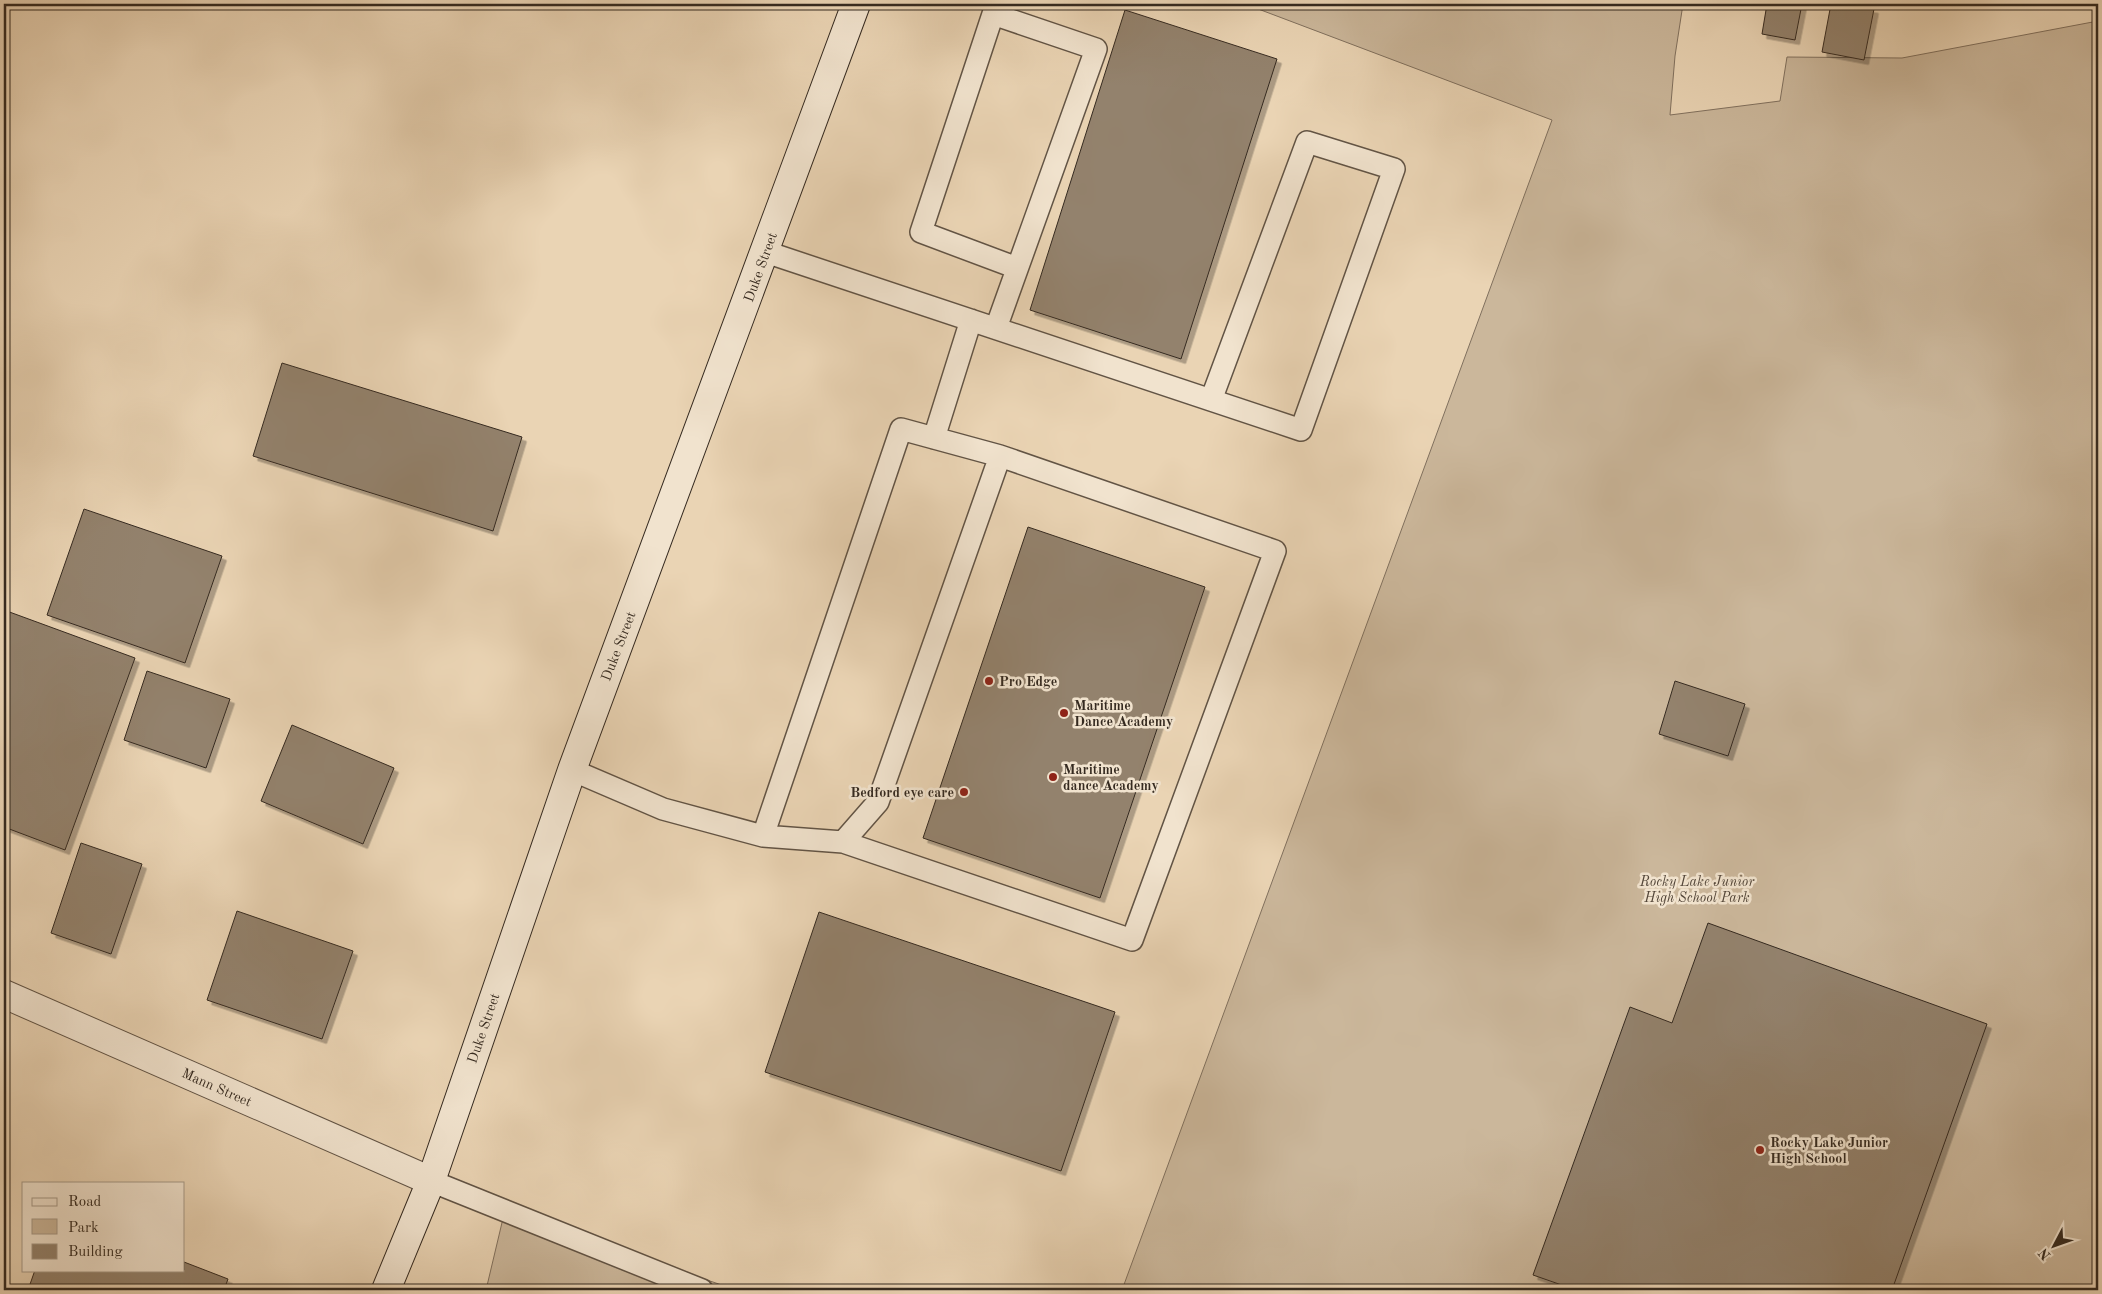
<svg xmlns="http://www.w3.org/2000/svg" width="2102" height="1294" font-family="'Old Standard TT',serif">
	<style>
		.green { fill: #cbb79b; stroke: #80705e }
		.building { fill: #93826d; stroke: #352a20; filter: url(#shadow) }
		.lines { fill: none; stroke-linecap: round; stroke-linejoin: round }
		.lane-casing { stroke: #625445; stroke-width: 24 }
		.street-casing { stroke: #625445; stroke-width: 30 }
		.secondary-casing { stroke: #352a20; stroke-width: 30 }
		.lane { stroke: #f1e3ce; stroke-width: 21 }
		.street { stroke: #f1e3ce; stroke-width: 28 }
		.secondary { stroke: #f1e3ce; stroke-width: 28 }
		.poi-dot { fill: #8f2418; stroke: #f1e3ce; stroke-width: 2 }
		.labels { text-anchor: middle; stroke-width: 5; stroke-linejoin: round; paint-order: stroke }
		.street-label { font-size: 14px; fill: #352a20; stroke: #f1e3ce }
		.poi-label { font-size: 14px; font-weight: bold; fill: #352a20; stroke: #f1e3ce; text-anchor: start }
		.park-label { font-size: 14px; font-style: italic; fill: #534639; stroke: #f1e3ce }
	</style>
	<defs>
		<filter id="shadow"><feDropShadow dx="4.5" dy="4.5" stdDeviation="0" flood-color="#0004"/></filter>
	</defs>
	<rect width="100%" height="100%" fill="#ead4b4"/>
	<filter id="stains"><feTurbulence type="fractalNoise" baseFrequency=".004" numOctaves="4"/><feColorMatrix values="0 0 0 0 .2 0 0 0 0 .09 0 0 0 0 .02 0 0 0 .5 -.17"/></filter>
	<radialGradient id="worn" r=".72"><stop offset=".6" stop-color="#630" stop-opacity="0"/><stop offset="1" stop-color="#630" stop-opacity=".3"/></radialGradient>
	<path class="green" d="M1245,4H1683L1675,56L1670,115L1780,101L1787,57L1902,58L2098,21V1290H1122L1552,120Z
		M505,1210L736,1290H486Z"/>
	<path class="building" d="M1767,4H1802L1795,40L1762,34Z
		M1831,4H1847L1874,9L1864,60L1822,52Z
		M1125,10L1277,59L1181,359L1030,310Z
		M282,363L522,437L493,531L253,456Z
		M84,509L222,556L185,663L47,615Z
		M1028,527L1205,587L1100,898L923,838Z
		M4,610L135,658L65,850L4,827Z
		M147,671L230,699L206,768L124,740Z
		M1675,681L1745,704L1728,756L1659,734Z
		M292,725L394,768L363,844L261,801Z
		M81,843L142,864L111,954L51,933Z
		M237,911L353,951L322,1039L207,1000Z
		M819,912L1115,1012L1061,1171L765,1072Z
		M1708,923L1987,1024L1892,1290H1576L1533,1275L1630,1007L1672,1023Z
		M184,1262L228,1279L224,1290H28L35,1270H184Z"/>
	<g class="lines">
		<defs>
			<path id="lane" d="M766,252L1301,430L1394,169L1307,142L1211,400
				M996,328L1096,49L993,14L921,232L1017,268
				M934,438L971,320
				M572,770L663,809L763,836L843,842L878,802L1000,456
				M763,836L901,429L1000,456L1275,551L1132,940L843,842
				M431,1181L702,1290"/>
			<path id="street" d="M4,994L431,1181"/>
			<path id="secondary" d="M386,1290L431,1181L572,770L856,4"/>
		</defs>
		<use href="#lane" class="lane-casing"/>
		<use href="#street" class="street-casing"/>
		<use href="#secondary" class="secondary-casing"/>
		<use href="#lane" class="lane"/>
		<use href="#street" class="street"/>
		<use href="#secondary" class="secondary"/>
	</g>
	<g class="poi-dot">
		<circle cx="989" cy="681" r="5"/>
		<circle cx="1064" cy="713" r="5"/>
		<circle cx="1053" cy="777" r="5"/>
		<circle cx="964" cy="792" r="5"/>
		<circle cx="1760" cy="1150" r="5"/>
	</g>
	<g class="labels">
		<g class="street-label">
			<text transform="translate(760 267) rotate(-70)" y="5">Duke Street</text>
			<text transform="translate(618 646) rotate(-69)" y="5">Duke Street</text>
			<text transform="translate(483 1028) rotate(-71)" y="5">Duke Street</text>
			<text transform="translate(217 1087) rotate(24)" y="5">Mann Street</text>
		</g>
		<g class="poi-label">
			<text x="999" y="686">Pro Edge</text>
			<text x="1074" y="710">Maritime<tspan x="1074" dy="16">Dance Academy</tspan></text>
			<text x="1063" y="774">Maritime<tspan x="1063" dy="16">dance Academy</tspan></text>
			<text x="954" y="797" text-anchor="end">Bedford eye care</text>
			<text x="1770" y="1147">Rocky Lake Junior<tspan x="1770" dy="16">High School</tspan></text>
		</g>
		<g class="park-label">
			<text x="1697" y="886">Rocky Lake Junior<tspan x="1697" dy="16">High School Park</tspan></text>
		</g>
	</g>
	<rect width="2102" height="1294" fill="none" stroke="#ead4b4" stroke-width="20"/>
	<rect x="5" y="5" width="2092" height="1284" fill="none" stroke="#352a20" stroke-width="2.5"/>
	<rect x="10" y="10" width="2082" height="1274" fill="none" stroke="#352a20"/>
	<rect x="22" y="1182" width="162" height="90" fill="#f1e3ce" stroke="#a69988"/>
	<rect x="32" y="1198" width="25" height="8" fill="#f1e3ce" stroke="#a69988"/>
	<text x="68" y="1206" font-size="15" fill="#352a20">Road</text>
	<rect x="32" y="1219" width="25" height="15" fill="#cbb79b" stroke="#a69988"/>
	<text x="68" y="1232" font-size="15" fill="#352a20">Park</text>
	<rect x="32" y="1244" width="25" height="15" fill="#93826d" stroke="#a69988"/>
	<text x="68" y="1256" font-size="15" fill="#352a20">Building</text>
	<g transform="translate(2054 1246) rotate(229)" stroke="#f1e3ce" stroke-width="4" paint-order="stroke">
	<path d="M0-4L9 19L0 12L-9 19Z" fill="#352a20"/>
	<text y="-8" font-size="14" font-weight="bold" text-anchor="middle" fill="#352a20">N</text>
	</g>
	<rect width="100%" height="100%" filter="url(#stains)"/>
	<rect width="100%" height="100%" fill="url(#worn)"/>
</svg>
